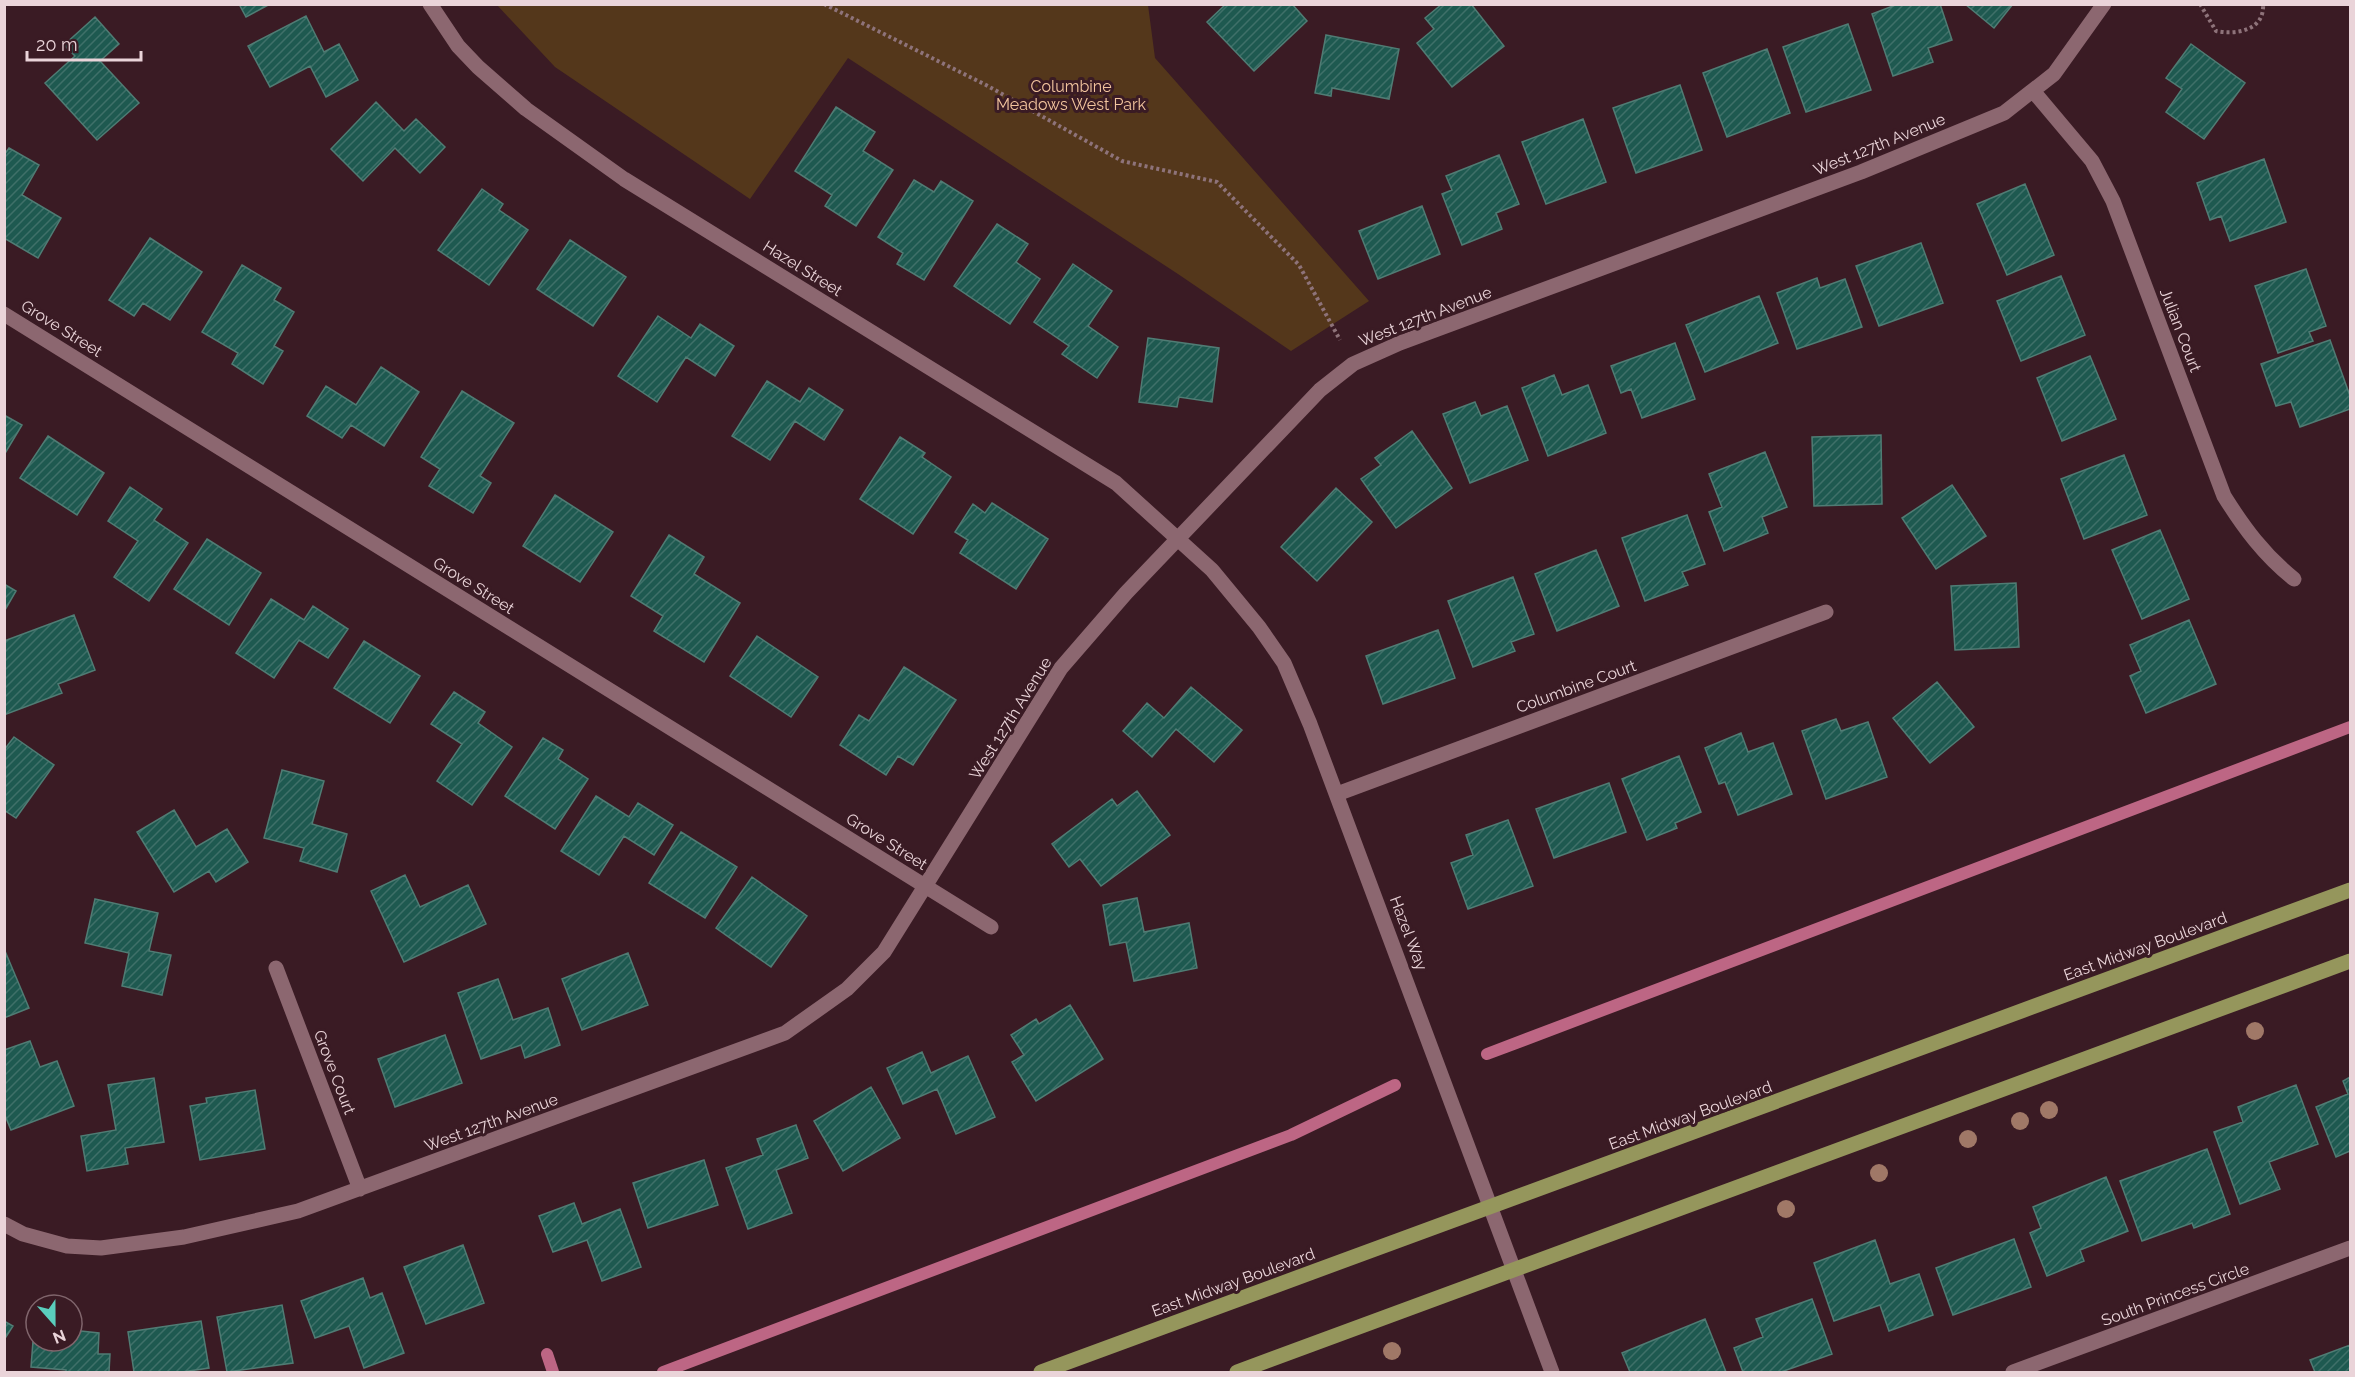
<svg xmlns="http://www.w3.org/2000/svg" width="2355" height="1377" font-family="Raleway,sans-serif">
	<style>
		.park { fill: #54371b }
		.lines { fill: none; stroke-linecap: round; stroke-linejoin: round }
		.stream { stroke: #bd6684; stroke-width: 12 }
		.building { fill: url(#building-hatch); stroke: #507c74; stroke-width: 1.5 }
		.path { stroke: #8e737a; stroke-width: 4; stroke-dasharray: 3 3; stroke-linecap: butt }
		.minor { stroke: #8c6770; stroke-width: 15 }
		.major { stroke: #95965c; stroke-width: 15 }
		.tree { fill: #a07867 }
		.labels { text-anchor: middle; stroke-width: 6; stroke-linejoin: round; paint-order: stroke }
		.park-label { font-size: 16px; fill: #f3c59e; stroke: #3a1b24 }
		.street-label { font-size: 16px; fill: #ead4d9; stroke: #3a1b24 }
	</style>
	<defs>
		<pattern id="building-hatch" width="6" height="6" patternUnits="userSpaceOnUse" patternTransform="scale(1.5)"><rect width="6" height="6" fill="#1e5950"/><path d="M-1 1l2-2M0 6l6-6M5 7l2-2" fill="none" stroke="#3f7069"/></pattern>
	</defs>
	<rect width="100%" height="100%" fill="#3a1b24"/>
	<path class="park" d="M497,5H1148L1155,58L1369,301L1291,351L1178,274L848,58L750,199L555,67Z"/>
	<g class="lines">
		<path class="stream" d="M1487,1054L2350,727
			M547,1354L553,1372
			M663,1372L1291,1135L1395,1085"/>
	</g>
	<path class="building" d="M239,4H270L246,17Z
		M1226,4H1292L1307,21L1254,71L1207,22Z
		M1442,4H1471L1504,46L1452,87L1417,43L1434,29L1425,18Z
		M1898,4H1940L1952,40L1928,48L1933,62L1893,76L1872,14Z
		M1965,4H2013L1994,28Z
		M306,16L324,52L339,44L358,80L326,97L310,66L270,87L248,46Z
		M95,17L119,44L100,61L139,103L97,140L45,83L75,56L64,45Z
		M1848,24L1871,90L1806,112L1783,47Z
		M1326,35L1399,49L1389,99L1332,88L1331,96L1315,93Z
		M2191,44L2245,83L2204,139L2166,112L2182,89L2166,78Z
		M1767,49L1790,113L1727,137L1703,73Z
		M1680,85L1702,150L1636,173L1613,108Z
		M376,102L404,131L416,119L445,147L420,173L395,148L363,181L331,149Z
		M836,107L875,132L863,151L893,170L856,226L825,206L832,195L795,171Z
		M1583,119L1606,182L1546,204L1522,142Z
		M9,148L39,165L22,195L61,218L38,258L4,238V155Z
		M1499,155L1519,204L1496,213L1502,229L1462,245L1442,194L1452,190L1446,176Z
		M2264,159L2286,222L2230,241L2221,216L2210,220L2197,183Z
		M914,180L934,192L941,181L973,201L924,280L897,264L903,253L878,237Z
		M2025,184L2054,255L2007,275L1977,204Z
		M482,189L503,204L499,210L528,230L489,285L438,250Z
		M1422,206L1440,254L1378,279L1359,231Z
		M997,224L1028,244L1016,262L1040,279L1010,324L954,286Z
		M150,238L202,272L170,320L143,303L134,316L109,300Z
		M570,240L626,277L593,326L537,289Z
		M1921,243L1943,303L1879,326L1856,266Z
		M1073,264L1112,291L1088,326L1118,347L1097,378L1062,354L1069,346L1034,322Z
		M242,265L281,288L274,300L294,312L274,346L283,351L263,384L232,364L238,353L202,332Z
		M2306,269L2326,326L2309,332L2313,341L2278,353L2255,286Z
		M2061,276L2085,335L2021,361L1997,301Z
		M1817,278L1820,288L1845,279L1862,327L1797,349L1777,293Z
		M1759,296L1778,343L1705,372L1686,325Z
		M658,316L691,338L700,324L734,346L715,376L686,357L657,402L618,376Z
		M1148,338L1219,348L1212,402L1179,397L1177,407L1139,402Z
		M2330,340L2350,396V409L2300,427L2291,402L2276,406L2261,364Z
		M1675,343L1695,399L1642,418L1631,389L1621,393L1611,366Z
		M2090,356L2116,419L2062,441L2037,378Z
		M381,367L419,392L384,446L351,425L342,438L307,416L326,386L356,405Z
		M1554,375L1562,395L1588,385L1606,433L1548,456L1522,388Z
		M767,381L800,402L809,388L843,410L824,440L795,421L770,460L732,436Z
		M462,391L514,423L480,476L491,483L473,513L429,486L440,469L421,457Z
		M1475,402L1481,416L1507,406L1528,460L1470,483L1443,414Z
		M4,415L22,425L4,455Z
		M1412,431L1452,488L1396,528L1361,479L1381,465L1375,458Z
		M1881,435L1882,504L1814,506L1812,437Z
		M48,436L104,473L77,515L20,478Z
		M900,437L925,453L922,457L951,477L913,534L860,499Z
		M1765,452L1787,507L1762,517L1768,533L1724,551L1709,512L1722,507L1709,474Z
		M2124,455L2147,515L2084,539L2061,479Z
		M1952,485L1986,536L1936,569L1902,518Z
		M130,487L162,509L154,520L188,543L149,601L114,577L138,541L108,521Z
		M1336,488L1372,522L1317,581L1281,547Z
		M555,495L613,532L580,582L523,546Z
		M992,503L1048,539L1016,589L960,553L968,540L955,532L973,504L985,513Z
		M1687,515L1705,564L1682,572L1688,585L1645,601L1622,538Z
		M2160,530L2189,599L2142,619L2112,550Z
		M669,535L704,557L694,574L740,603L704,662L654,631L663,616L631,596Z
		M207,539L261,573L229,625L174,589Z
		M1596,550L1619,606L1557,631L1535,574Z
		M1513,577L1534,634L1511,642L1515,651L1473,667L1448,601Z
		M2016,583L2019,647L1955,650L1951,586Z
		M4,584L16,591L5,610H4Z
		M271,599L304,620L313,606L348,629L328,658L299,640L274,678L236,653Z
		M74,615L95,670L58,684L62,693L4,715V641Z
		M2189,620L2216,684L2146,713L2130,676L2141,671L2130,645Z
		M1438,630L1455,678L1383,704L1366,656Z
		M757,636L818,677L791,717L730,676Z
		M364,641L420,676L390,723L334,688Z
		M904,667L956,700L913,765L898,756L886,775L840,745L859,715L869,721Z
		M1937,682L1974,727L1930,763L1893,718Z
		M1191,687L1242,730L1214,762L1176,729L1152,757L1123,731L1147,703L1164,718Z
		M454,692L485,712L478,723L512,747L472,805L437,781L462,744L431,724Z
		M1836,719L1841,731L1868,722L1887,777L1826,799L1802,731Z
		M1741,733L1748,752L1773,743L1792,794L1738,815L1725,782L1719,784L1705,748Z
		M14,737L54,765L16,818L4,810V750Z
		M543,738L563,750L558,759L588,779L555,829L505,796Z
		M1679,756L1701,812L1675,823L1677,828L1647,840L1622,779Z
		M282,770L324,781L312,824L347,834L337,872L300,861L304,848L264,838Z
		M1609,783L1626,832L1554,858L1536,809Z
		M1137,791L1170,835L1101,886L1080,859L1069,867L1052,844L1112,799L1117,806Z
		M596,796L629,817L638,803L673,825L654,855L624,836L599,875L561,851Z
		M174,810L196,847L227,829L248,862L216,882L209,871L174,892L137,832Z
		M1508,820L1533,886L1468,909L1451,863L1473,855L1466,835Z
		M681,832L737,867L705,918L649,883Z
		M405,875L420,907L468,885L486,924L404,962L371,891Z
		M752,877L807,916L771,967L716,928Z
		M1137,898L1144,932L1189,923L1197,968L1134,981L1126,942L1110,945L1103,905Z
		M95,899L158,913L149,951L171,955L162,995L122,986L129,953L85,943Z
		M5,951L29,1008L4,1018V952Z
		M628,953L648,1005L582,1030L562,979Z
		M498,979L513,1020L548,1008L560,1045L525,1058L521,1045L481,1059L458,993Z
		M1070,1005L1103,1059L1036,1101L1012,1062L1024,1055L1011,1035L1036,1019L1039,1024Z
		M445,1035L462,1083L395,1107L378,1059Z
		M30,1041L40,1067L57,1061L74,1106L11,1130L4,1113V1050Z
		M922,1052L931,1073L968,1056L995,1117L956,1134L937,1089L903,1104L887,1068Z
		M2350,1077V1151L2336,1157L2316,1107L2348,1094L2343,1081Z
		M154,1078L164,1142L125,1148L128,1164L87,1171L81,1136L116,1130L108,1085Z
		M2296,1085L2318,1144L2269,1162L2280,1189L2240,1204L2214,1132L2243,1122L2238,1107Z
		M871,1087L900,1138L843,1171L814,1121Z
		M255,1090L265,1149L200,1160L190,1106L207,1103L206,1098Z
		M796,1125L808,1158L776,1170L792,1213L748,1229L726,1168L763,1155L757,1139Z
		M2207,1149L2230,1214L2194,1228L2192,1223L2142,1241L2120,1181Z
		M704,1160L718,1205L648,1228L633,1183Z
		M2106,1177L2128,1231L2080,1250L2084,1261L2047,1276L2030,1233L2041,1228L2033,1207Z
		M574,1203L582,1224L620,1209L641,1267L602,1281L587,1240L553,1252L539,1216Z
		M2014,1239L2031,1287L1953,1315L1936,1268Z
		M1875,1240L1890,1284L1919,1274L1933,1315L1889,1331L1880,1305L1834,1321L1814,1263Z
		M463,1245L484,1303L426,1324L404,1267Z
		M363,1278L370,1298L382,1293L404,1353L364,1368L349,1326L315,1338L301,1301Z
		M1812,1299L1832,1354L1781,1372H1743L1734,1348L1763,1337L1756,1319Z
		M282,1305L293,1363L227,1372L217,1317Z
		M1705,1319L1726,1372H1630L1622,1353Z
		M4,1321L13,1326L4,1340Z
		M201,1321L209,1368L182,1372H134L128,1332Z
		M34,1328L36,1341H72V1330L99,1333L98,1354H110L109,1372H66V1370L31,1367Z
		M2350,1345V1372H2315L2310,1360Z"/>
	<g class="lines">
		<path class="path" d="M824,4L986,85L1122,161L1217,182L1299,265L1340,340
			M2200,4L2216,31C2235,35 2265,31 2263,4"/>
		<path class="minor" d="M430,4L458,46L478,67L526,109L624,179L1116,483L1212,570L1259,627L1284,663L1310,724L1552,1372
			M2034,92L2092,161L2113,201L2224,496C2244,528 2264,555 2294,579
			M4,314L991,927
			M1337,794L1826,612
			M276,968L360,1189
			M4,1224L23,1234L67,1246L101,1248L184,1237L298,1211L785,1033L847,989L884,952L1061,668L1126,593L1320,390L1353,364L1400,343L1861,172L2004,113L2054,74L2104,4
			M2013,1372L2350,1248"/>
		<path class="major" d="M1041,1372L2350,890
			M1237,1372L2350,961"/>
	</g>
	<g class="tree">
		<circle cx="2255" cy="1031" r="9"/>
		<circle cx="2049" cy="1110" r="9"/>
		<circle cx="2020" cy="1121" r="9"/>
		<circle cx="1968" cy="1139" r="9"/>
		<circle cx="1879" cy="1173" r="9"/>
		<circle cx="1786" cy="1209" r="9"/>
		<circle cx="1392" cy="1351" r="9"/>
	</g>
	<g class="labels">
		<g class="park-label">
			<text x="1071" y="92">Columbine<tspan x="1071" dy="18">Meadows West Park</tspan></text>
		</g>
		<g class="street-label">
			<text transform="translate(1879 144) rotate(-22)" y="6">West 127th Avenue</text>
			<text transform="translate(803 268) rotate(32)" y="6">Hazel Street</text>
			<text transform="translate(1425 316) rotate(-21)" y="6">West 127th Avenue</text>
			<text transform="translate(62 328) rotate(32)" y="6">Grove Street</text>
			<text transform="translate(2181 330) rotate(69)" y="6">Julian Court</text>
			<text transform="translate(474 585) rotate(32)" y="6">Grove Street</text>
			<text transform="translate(1576 686) rotate(-20)" y="6">Columbine Court</text>
			<text transform="translate(1010 718) rotate(-58)" y="6">West 127th Avenue</text>
			<text transform="translate(887 841) rotate(32)" y="6">Grove Street</text>
			<text transform="translate(1409 933) rotate(69)" y="6">Hazel Way</text>
			<text transform="translate(2145 946) rotate(-20)" y="6">East Midway Boulevard</text>
			<text transform="translate(335 1072) rotate(69)" y="6">Grove Court</text>
			<text transform="translate(1690 1115) rotate(-20)" y="6">East Midway Boulevard</text>
			<text transform="translate(491 1122) rotate(-20)" y="6">West 127th Avenue</text>
			<text transform="translate(1233 1282) rotate(-20)" y="6">East Midway Boulevard</text>
			<text transform="translate(2175 1294) rotate(-20)" y="6">South Princess Circle</text>
		</g>
	</g>
	<rect width="2355" height="1377" fill="none" stroke="#ead4d9" stroke-width="12"/>
	<g transform="translate(54 1323) rotate(159)"><circle r="28" fill="#3a1b24" stroke="#80656c" stroke-width="1.5"/>
	<path d="M0-4.5L10 22L0 15L-10 22Z" fill="#5acebd"/>
	<text y="-9" font-size="16" font-weight="bold" text-anchor="middle" fill="#ead4d9">N</text>
	</g>
	<path d="M27 51v9h114v-9" fill="none" stroke="#ead4d9" stroke-width="3"/>
	<text x="36" y="51" font-size="18" fill="#ead4d9" stroke="#3a1b24" stroke-width="4.5" paint-order="stroke">20 m</text>
</svg>
